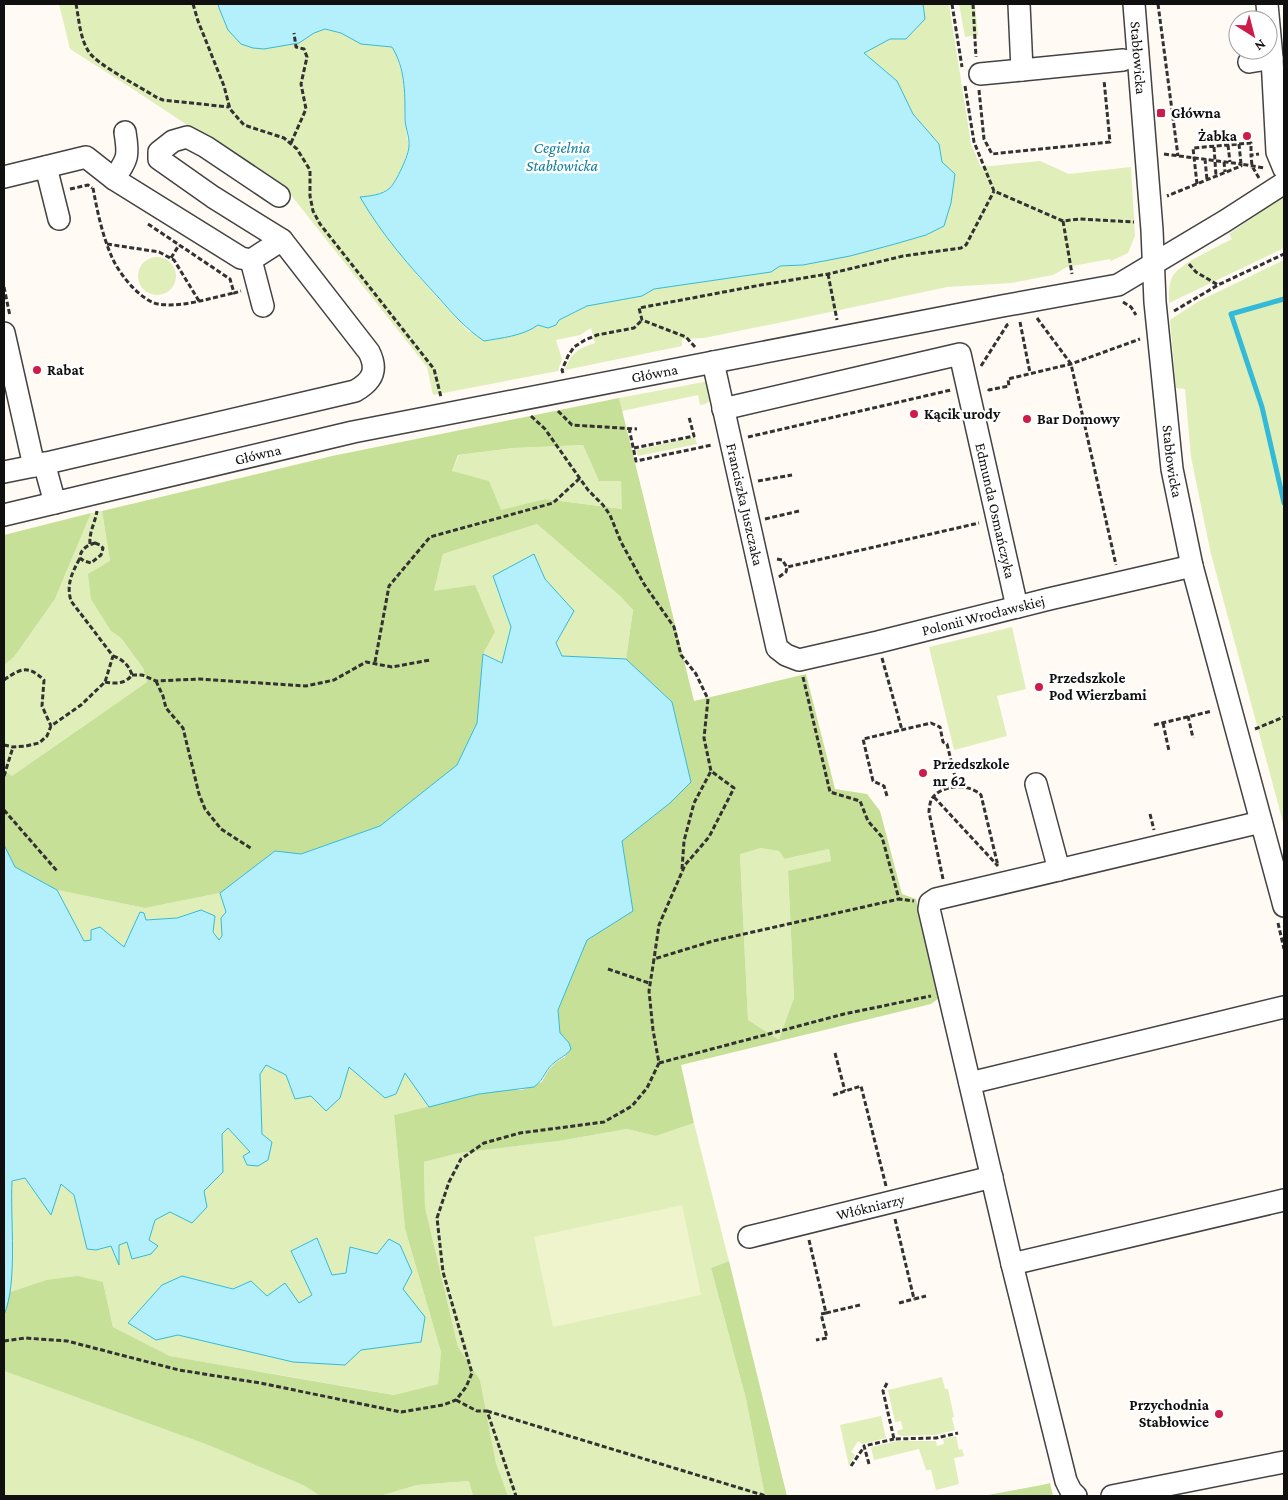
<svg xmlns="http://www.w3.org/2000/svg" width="1288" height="1500" font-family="'Crimson Pro',serif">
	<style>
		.green { fill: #e0eeb9; fill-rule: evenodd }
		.forest { fill: #c7e097; fill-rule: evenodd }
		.pitch { fill: #eff4cc }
		.water { fill: #b4f0fb; stroke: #34bad8 }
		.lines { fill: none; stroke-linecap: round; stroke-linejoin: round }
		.stream { stroke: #34bad8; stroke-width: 5 }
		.minor-casing { stroke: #434343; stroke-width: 24 }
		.path { stroke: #323232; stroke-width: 3; stroke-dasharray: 5 2.5; stroke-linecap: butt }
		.minor { stroke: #fff; stroke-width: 21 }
		.poi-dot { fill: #cd1b4a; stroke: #fff; stroke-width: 2 }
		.labels { text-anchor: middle; stroke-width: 5; stroke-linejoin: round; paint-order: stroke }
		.street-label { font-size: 15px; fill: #101010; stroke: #fff }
		.poi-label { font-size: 15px; font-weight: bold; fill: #101010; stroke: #fff; text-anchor: start }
		.water-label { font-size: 16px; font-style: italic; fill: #0d7e9e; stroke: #fff }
	</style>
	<rect width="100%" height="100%" fill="#fffaf4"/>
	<path class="green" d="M59,4H218L219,8L228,30L264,49L299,43L314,33L325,29L341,33L361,44L392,47L396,54L402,74L406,98L404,118L409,147L402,169L390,188L376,195L361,198C389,248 430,289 469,332L532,329L538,325L548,328L556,325L559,320L587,306L642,296L654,289L770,272L780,266L803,265L895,244L926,235L944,226L955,174L942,162L939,144L913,114L897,81L864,53L925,19L923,4H949L971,144L981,167L1040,161L1069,174L1131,167L1135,236L1128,253L1111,261L1110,259L1067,267L1053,275L1011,283L947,287L788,321L704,338L682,339V346L565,370C571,353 577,349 595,343L591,328L580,335L556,340L562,359L558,371L433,395L427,367L291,195L285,190L136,91L70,49Z
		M959,4H975L978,35L965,37Z
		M1284,191V248L1169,303C1169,293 1168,281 1175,273C1184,262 1217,247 1232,239L1229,234L1255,216L1252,212Z
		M138 276a19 19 0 1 1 38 0a19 19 0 1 1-38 0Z
		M1284,260V826L1211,554L1191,457L1185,389L1176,388L1170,320L1199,301Z
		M709,381L711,400L705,404L700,405L698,395L622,411L619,398Z
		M695,437L697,444L638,456L636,450Z
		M583,445L599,481H621L623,509L545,499L501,511L452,471L459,455L515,448Z
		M102,511L110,561L111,631L121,638L143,668L147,682L12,776L4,770V665L14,657L55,599L91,513Z
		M537,524L620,596L633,610L626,659L562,657L556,643L574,611L545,579L534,554L493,576L511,627L502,663L483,654L495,632L434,591L443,554Z
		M1012,627L1026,689L997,696L1007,736L954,750L929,647Z
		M762,848L779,851L786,859L829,849L831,861L788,872L794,998L780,1041L748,1020L740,853Z
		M57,890L145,908L220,893L226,912L221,918L222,936L219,940L201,911L177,918L146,920L144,913L124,947L91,940L84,941Z
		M266,1065L286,1075L295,1099L311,1096L340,1098L349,1067L396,1093L405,1072L429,1107L394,1115L405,1229L441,1352L438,1384L395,1395L170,1356L113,1327L103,1282L46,1280L10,1292L12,1256V1182L25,1178L51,1215L61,1184L74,1195L87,1249L96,1250L111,1246L119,1263V1245L127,1242L149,1240L155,1220L204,1191L223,1172L222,1134L228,1128L251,1153L247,1165L262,1134L260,1074ZM317,1238L332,1275L346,1273L378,1254L403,1289L383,1345L293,1362L178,1335L182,1276L234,1289L299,1303L312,1296Z
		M694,1123L729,1261L711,1268L746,1399L765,1496H508L496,1463L480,1380L458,1347L425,1207L424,1162L459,1153L559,1141L627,1129L656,1136Z
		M4,1371L208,1445L305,1486L320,1496H4Z
		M942,1377L945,1389H948L954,1417L952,1418L955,1430L936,1435L901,1436L898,1434L897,1431L903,1429L901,1421L895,1422L888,1390Z
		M881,1416L886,1438L862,1444L858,1441L851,1452L855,1455L849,1466L840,1425Z
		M956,1436L959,1450L962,1449L964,1456L954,1458L959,1484L936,1490L931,1470H926L919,1449L874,1460L871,1447L898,1441H936L937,1446L944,1444L943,1439Z
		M469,1481L473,1496H380L417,1485Z"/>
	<path class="forest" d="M619,398L694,701L806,674L835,789L867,794L880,811L902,894L916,899L939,998L931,1004L681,1065L694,1123L656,1136L627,1129L559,1141L459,1153L424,1162L425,1207L458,1347L480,1380L496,1463L508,1496H473L469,1481L417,1485L380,1496H320L305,1486L208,1445L4,1371V1315L10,1292L46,1280L78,1276L103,1282L113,1327L170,1356L394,1395L438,1384L441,1352L405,1229L394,1115L479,1094L507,1089L522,1090L542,1082C548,1069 553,1063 565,1057L569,1043L560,1033L558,1010L587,940L633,911L622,841L670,803L691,782L672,702L626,659L633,610L620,596L537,524L443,554L434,591L475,585L495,632L483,654L477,723L457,765L380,826L301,854L275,851L220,893L145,908L57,890L15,867L4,845V770L12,776L147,682L143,668L121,638L111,631L91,599L88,574L110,561L102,511L332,456ZM583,445L599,481H621L622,509L545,499L501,510L489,481L452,471L458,455L515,448ZM761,848L779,851L785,859L829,849L831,861L788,871L794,998L779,1040L748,1020L740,854Z
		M91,513L55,599L14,657L4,665V535Z
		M729,1261L787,1496H765L746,1399L711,1268Z
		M1050,1483L1053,1496H982L1042,1485Z"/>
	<path class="pitch" d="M682,1205L701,1295L553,1327L534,1237Z"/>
	<path class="water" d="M218,4H923L925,19L906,39H890L864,53L897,81L913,114L939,144L942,162L955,174L951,203L944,226L926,235L895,244L850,256L803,265L780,266L771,272L654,289L642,296L587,306L559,320L556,325L548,328L538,325C523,336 501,338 484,341C466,329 453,314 439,298C410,267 382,235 360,197C370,196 382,195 390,188C396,182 409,155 409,146C410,136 404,126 405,115C405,92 405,68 392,47L361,44L341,33L325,29L314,33L299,43L264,49L253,48L241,44L228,30L219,8Z
		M534,554L545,579L574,611L556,643L562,656L626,659L672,702L691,782L670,803L622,841L633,911L587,940L558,1010L560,1033L569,1043L571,1049C566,1056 561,1057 555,1062C545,1069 545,1079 534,1087L479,1094L429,1107L405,1073L396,1094L385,1098L349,1067L340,1098L326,1111L311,1096L295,1099L286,1075L266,1065L260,1074L262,1134L272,1142L268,1160L258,1166L247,1165L243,1156L250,1152L228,1128L222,1134L223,1172L204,1191L207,1207L192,1223L170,1212L155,1220L149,1240L158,1246L151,1254L132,1259L127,1242L119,1245V1265L111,1246L96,1250L87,1249L74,1195L61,1184L51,1215L25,1178L12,1181C10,1219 18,1282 4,1315V845L15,867L57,890L84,941L91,940V930L100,927L124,947L140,912L144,913L146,920L177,918L201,910L215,916L213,932L219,940L222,936L221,918L226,912L220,893L275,851L301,854L380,826L457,765L477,723L483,654L502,663L511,627L493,576Z
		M317,1238L332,1275L346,1273L350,1247L377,1254L389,1239L400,1245L412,1272L403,1289L425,1317L421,1342L361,1350L345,1365L293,1362L178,1335L156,1340L128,1323L162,1285L182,1276L233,1289L251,1281L267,1296L285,1283L299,1303L312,1295L291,1251Z"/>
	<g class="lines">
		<path class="stream" d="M1284,299L1231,314L1262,407L1284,503"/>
		<defs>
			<g id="minor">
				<path d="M1019,4L1022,70L1123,60"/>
				<path id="s1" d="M1134,4L1152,230L1155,302L1172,469L1192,566L1284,906"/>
				<path d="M1267,4L1272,58L1277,152L1284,169"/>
				<path d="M1249,62L1272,58"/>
				<path d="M980,74L1022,70"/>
				<path d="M46,167L59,219"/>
				<path d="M4,177L86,157L114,179L241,258L251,260L282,240L369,352C378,370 373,381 355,391L34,466L4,333"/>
				<path d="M114,179C128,158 129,157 125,132"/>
				<path d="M279,196L206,147L187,137L173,141L159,152V159L213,197L282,240"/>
				<path d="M251,260L263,306"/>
				<path id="s2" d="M713,362L777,648L786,655L799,660L878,642L1049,599L1192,566"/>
				<path id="s3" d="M723,409L960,354L1017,607"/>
				<path d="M44,463L55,503"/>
				<path d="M4,472L34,466"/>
				<path id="s4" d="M4,515L353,432L1002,306L1118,285L1225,221L1284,183"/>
				<path d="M1036,784L1059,870"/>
				<path d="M970,1083L1284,1007"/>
				<path id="s5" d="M749,1237L992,1177"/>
				<path d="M1012,1264L1284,1200"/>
				<path d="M1076,1496L1071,1491L1066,1481L1012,1264L929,909L930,903L936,899L1261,822"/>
				<path d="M1112,1496L1284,1462"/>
			</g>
		</defs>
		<use href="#minor" class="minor-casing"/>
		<path class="path" d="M76,4C79,19 80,39 89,52C96,64 142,88 156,97L163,100L229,107
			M193,4L198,21L224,86L230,109L244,125L284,138L297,149L310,170V196L313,211L320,224L434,369L441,397
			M952,4L962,67
			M973,4L976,57
			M1158,4L1178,156
			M965,86L974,142L994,191L1063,221L1080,219L1134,222
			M979,90L984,139L992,154L1110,142L1104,80
			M291,143L306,109L301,84L307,57L304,49L296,47L294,33
			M1239,144L1241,164L1264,168
			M1228,145L1230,162
			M1214,147L1216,176
			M1164,154L1241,164V166L1167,196
			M1205,159L1207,180
			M1224,162L1225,172
			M1259,178L1252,166L1251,155L1259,154
			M1197,184L1193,148L1251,143V155
			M93,188C97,210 102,234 111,255C117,271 139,300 158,304C182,308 210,298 234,293
			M70,189L88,185L92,188
			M1063,221L1072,274
			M148,224L230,279L234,293L241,291
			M107,244L159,252L174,260L199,301
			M171,258L179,245
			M1189,264L1196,272L1218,285
			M828,274L837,320
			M4,287L10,316
			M1123,302L1131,307L1136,315
			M1174,311L1218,285L1284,254
			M1037,318L1071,364L1116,565
			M1020,322L1030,373
			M695,347L686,337L642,320L639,308L761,285L828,274L903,256L961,248L966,245L994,191
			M981,366L1007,325L1010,324
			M563,373L562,370L568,356L574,347L585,340L597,335L634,328L642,320
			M988,389L989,390L1009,386L1008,379L1071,364L1140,339
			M558,411L572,425L637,429
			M531,416L545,429L588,490L603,505L610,515L621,542L644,584L674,627L681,655L696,674L708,699L704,738L711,771L734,788L709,837L685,865L659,925L654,959
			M629,428L636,461L712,445
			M748,437L951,390
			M634,448L694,436L689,417
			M758,481L792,475
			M765,519L799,511
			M95,543L100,545L103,548L101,555L91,563L84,561L80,558C80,550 87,545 95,543Z
			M90,544C89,532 95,523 97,511
			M777,559L782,560L787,567L979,523
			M779,577L786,572L787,567
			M882,658L902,730
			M375,662L389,586L430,537L553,503L580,478
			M132,675H142L156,681L199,679L306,686L334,680L366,662L392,667L430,660
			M803,677L830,792L860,801L868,821L882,837L899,899L914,901
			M4,680C21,668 28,665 44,680L42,706L51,726
			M156,681L163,696L166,708L183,728L199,794L205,809L221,829L252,849
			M105,682C116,684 125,684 132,675C129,665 122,659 113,656
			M1188,716L1193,738
			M1163,723L1169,751
			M1154,725L1212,711
			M1255,729L1284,717
			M4,745L13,747L26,746L39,743L47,736L51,726L81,705L105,682L113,656L71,601C66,584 72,573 80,558
			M4,776L13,747
			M887,796L884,786L873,781L863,739L931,723L940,727L943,742L947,744L956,781
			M934,797L998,866
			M4,810L57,871
			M1150,814L1154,830
			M682,869L684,841L694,803L711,771
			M943,879L929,812C929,808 930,804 931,800C940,784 969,783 981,795L998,866
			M1278,923L1284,949
			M608,969L649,983
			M835,1053L845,1091
			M659,1063L844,1014L931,996
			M833,1095L861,1086L886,1186
			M895,1219L914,1299L926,1296
			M809,1240L826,1313L821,1314L827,1338L816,1340
			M899,1303L914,1299
			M826,1313L860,1305
			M4,1341L25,1338L67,1341L179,1370L260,1383L401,1412L443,1405L456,1400L466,1387L472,1373L443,1272L437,1218L449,1182L461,1159L484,1143L520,1133L604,1122L632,1106L647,1088L659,1063L653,1030L649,991L654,959L713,941L899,899
			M887,1383L883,1391L894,1439L936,1438L958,1433
			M456,1400L477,1411H487L516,1496
			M487,1411L766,1496
			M869,1464L864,1446L894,1439
			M851,1466L864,1447"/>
		<use href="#minor" class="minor"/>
	</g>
	<g class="poi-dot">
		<rect x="1156" y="108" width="10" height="10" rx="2.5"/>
		<circle cx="1247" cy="136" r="5"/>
		<circle cx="37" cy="370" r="5"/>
		<circle cx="914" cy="414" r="5"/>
		<circle cx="1027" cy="419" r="5"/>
		<circle cx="1039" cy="687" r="5"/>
		<circle cx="923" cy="773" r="5"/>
		<circle cx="1219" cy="1414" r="5"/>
	</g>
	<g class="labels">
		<g class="street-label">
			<text dy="5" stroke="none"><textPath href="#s1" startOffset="54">Stabłowicka</textPath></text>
			<text dy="5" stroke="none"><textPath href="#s4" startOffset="666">Główna</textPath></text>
			<text dy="5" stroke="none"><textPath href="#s4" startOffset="261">Główna</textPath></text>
			<text dy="5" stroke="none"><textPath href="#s1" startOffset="459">Stabłowicka</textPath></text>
			<text dy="5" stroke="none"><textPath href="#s2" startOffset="146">Franciszka Juszczaka</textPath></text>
			<text dy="5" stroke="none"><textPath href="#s3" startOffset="404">Edmunda Osmańczyka</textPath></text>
			<text dy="5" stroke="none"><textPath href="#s2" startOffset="508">Polonii Wrocławskiej</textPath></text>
			<text dy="5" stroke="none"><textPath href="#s5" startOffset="125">Włókniarzy</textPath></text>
		</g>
		<g class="poi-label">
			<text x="1171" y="118">Główna</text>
			<text x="1237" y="141" text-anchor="end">Żabka</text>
			<text x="47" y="375">Rabat</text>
			<text x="924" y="419">Kącik urody</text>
			<text x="1037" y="424">Bar Domowy</text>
			<text x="1049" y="683">Przedszkole<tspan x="1049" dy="17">Pod Wierzbami</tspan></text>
			<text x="933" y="769">Przedszkole<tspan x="933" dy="17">nr 62</tspan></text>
			<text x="1209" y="1410" text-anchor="end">Przychodnia<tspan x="1209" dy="17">Stabłowice</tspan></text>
		</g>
		<g class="water-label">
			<text x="562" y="153">Cegielnia<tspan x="562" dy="18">Stabłowicka</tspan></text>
		</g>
	</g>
	<rect width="1288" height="1500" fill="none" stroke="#101010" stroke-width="10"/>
	<g transform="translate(1253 35) rotate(144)"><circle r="24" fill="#ffffff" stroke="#9f9f9f"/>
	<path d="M0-4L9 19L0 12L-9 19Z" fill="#cd1b4a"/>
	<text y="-8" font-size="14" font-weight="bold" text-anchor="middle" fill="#101010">N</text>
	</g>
</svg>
